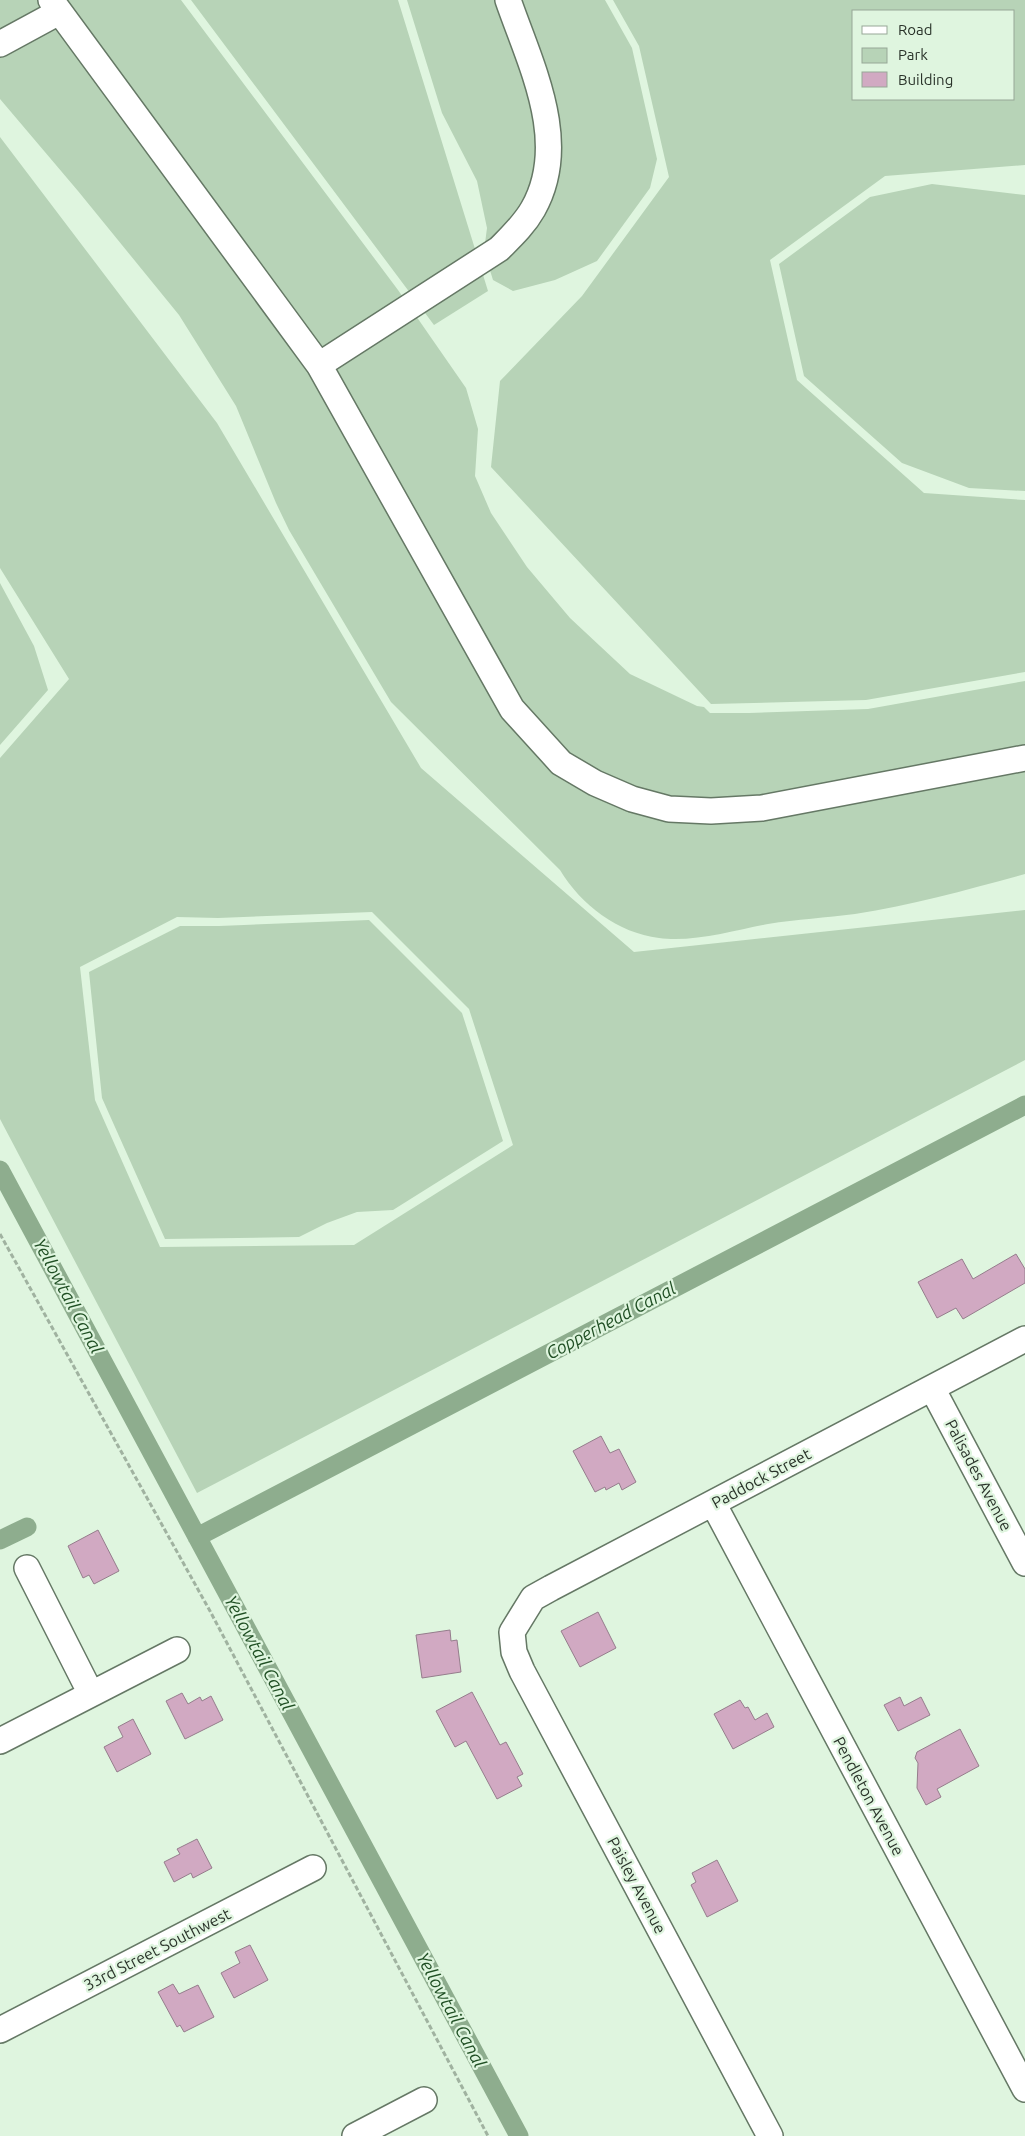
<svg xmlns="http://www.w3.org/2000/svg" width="1025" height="2136" font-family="Ubuntu,sans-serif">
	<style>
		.green { fill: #b7d3b7; fill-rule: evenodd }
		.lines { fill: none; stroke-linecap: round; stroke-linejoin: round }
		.canal { stroke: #8ead8e; stroke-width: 19 }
		.building { fill: #d1a9c2; stroke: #957d8c }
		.minor-casing { stroke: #657865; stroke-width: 28 }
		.path { stroke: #a0b2a0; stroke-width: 3; stroke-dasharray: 5 2.5; stroke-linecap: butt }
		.minor { stroke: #fff; stroke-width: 25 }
		.labels { text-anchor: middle; stroke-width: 4.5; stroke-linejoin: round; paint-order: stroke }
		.street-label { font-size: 16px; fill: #2a332a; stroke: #dff5df }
		.water-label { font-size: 18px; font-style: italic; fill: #204f24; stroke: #dff5df }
	</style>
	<rect width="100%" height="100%" fill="#dff5df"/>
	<path class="green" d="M0,0H181L398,290L466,388L478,429L475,476L491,513L527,567L570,618L630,674L697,706L704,707L710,713H749L868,709L1025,681V874C969,889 913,905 855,914C826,918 797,919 768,924C736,930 692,943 659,938C618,933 581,905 560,870L391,702L289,530L276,503L236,406L179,315L78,191L0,99Z
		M191,0H398L488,291L434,325Z
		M407,0H605L632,48L657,159L650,188L597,261L555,280L513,291L493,280L484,251L487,228L477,181L442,113Z
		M613,0H1025V165L885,176L770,260L797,380L924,493L1025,500V672L866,700L711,704L491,467L500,381L582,296L669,177L639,46ZM854,11H1014V99H854Z
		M0,137L217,423L421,768L634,952L1025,910V1060L197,1493L0,1119V758L69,679L0,568ZM372,912L469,1009L513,1145L354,1245L160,1247L95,1100L80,967L177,917L218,918Z
		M932,184L1025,195V491L969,488L902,463L804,376L779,264L870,197Z
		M0,583L34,646L48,690L0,745Z
		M369,920L462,1013L503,1141L393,1210L357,1212L327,1223L299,1237L165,1239L102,1098L89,972L180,926H219Z"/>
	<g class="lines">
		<path class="canal" d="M0,1170L519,2136
			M197,1537L1025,1105
			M0,1540L27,1527"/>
	</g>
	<path class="building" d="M1016,1254L1025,1269V1283L963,1319L956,1308L937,1318L918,1282L962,1259L973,1279Z
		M601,1436L610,1453L619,1449L636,1482L622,1490L619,1483L606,1490L605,1487L595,1492L573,1451Z
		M98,1530L119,1571L94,1584L89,1575L83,1578L68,1546Z
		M598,1612L616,1648L580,1667L561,1631Z
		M450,1630L451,1641L457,1640L461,1672L422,1678L416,1635Z
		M472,1692L500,1745L506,1742L523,1774L517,1777L522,1786L497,1799L466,1741L455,1747L436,1711Z
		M182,1693L188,1704L200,1697L202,1701L211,1696L223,1720L185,1739L166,1701Z
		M900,1697L904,1706L921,1697L930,1715L898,1731L884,1705Z
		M740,1700L745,1708L748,1707L755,1720L767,1713L774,1727L733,1749L714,1714Z
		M133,1719L151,1754L117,1772L104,1747L123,1737L118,1727Z
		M960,1729L979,1766L937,1789L941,1797L926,1805L917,1788L918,1763L915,1758L917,1752Z
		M197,1839L212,1868L193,1878L191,1873L174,1882L164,1862L180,1854L177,1849Z
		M717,1860L738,1901L707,1917L691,1885L696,1882L692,1873Z
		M250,1945L268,1980L234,1998L221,1973L240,1963L235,1952Z
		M173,1984L179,1994L198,1985L214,2017L184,2032L180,2025L177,2027L158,1992Z"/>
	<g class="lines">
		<defs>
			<path id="minor" d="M51,0L319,365L512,709L561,763L595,783L632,799L669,809L711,811L762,808L1025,758
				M0,44L59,12
				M319,365L499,249C511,237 524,225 533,209C571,142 530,64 508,0
				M932,1388L1025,1563
				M713,1503L1025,2089
				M27,1568L91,1694
				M0,1741L177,1650
				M0,2030L313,1868
				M355,2136L424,2100
				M770,2136L522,1671L514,1652L512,1632L533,1598L551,1588L1025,1339"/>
		</defs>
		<use href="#minor" class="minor-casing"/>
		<path class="path" d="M0,1234L210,1611L488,2136"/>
		<use href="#minor" class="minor"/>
	</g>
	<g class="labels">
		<g class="street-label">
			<text transform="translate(979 1475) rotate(62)" y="6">Palisades Avenue</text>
			<text transform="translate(761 1478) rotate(-28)" y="6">Paddock Street</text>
			<text transform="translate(869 1796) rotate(62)" y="6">Pendleton Avenue</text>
			<text transform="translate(637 1885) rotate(62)" y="6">Paisley Avenue</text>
			<text transform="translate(157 1949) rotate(-27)" y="6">33rd Street Southwest</text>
		</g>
		<g class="water-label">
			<text transform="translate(68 1296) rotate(62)" y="6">Yellowtail Canal</text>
			<text transform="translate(611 1321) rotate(-28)" y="6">Copperhead Canal</text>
			<text transform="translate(259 1653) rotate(62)" y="6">Yellowtail Canal</text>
			<text transform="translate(451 2010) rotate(62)" y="6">Yellowtail Canal</text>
		</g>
	</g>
	<rect x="852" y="10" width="162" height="90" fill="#dff5df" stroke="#97a797"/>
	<rect x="862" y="26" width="25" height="8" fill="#ffffff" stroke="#97a797"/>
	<text x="898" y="35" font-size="15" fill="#2a332a">Road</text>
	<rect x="862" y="48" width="25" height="15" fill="#b7d3b7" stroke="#97a797"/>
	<text x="898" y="60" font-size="15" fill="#2a332a">Park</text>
	<rect x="862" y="72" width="25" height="15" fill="#d1a9c2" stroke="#97a797"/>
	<text x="898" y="85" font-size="15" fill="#2a332a">Building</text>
</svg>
